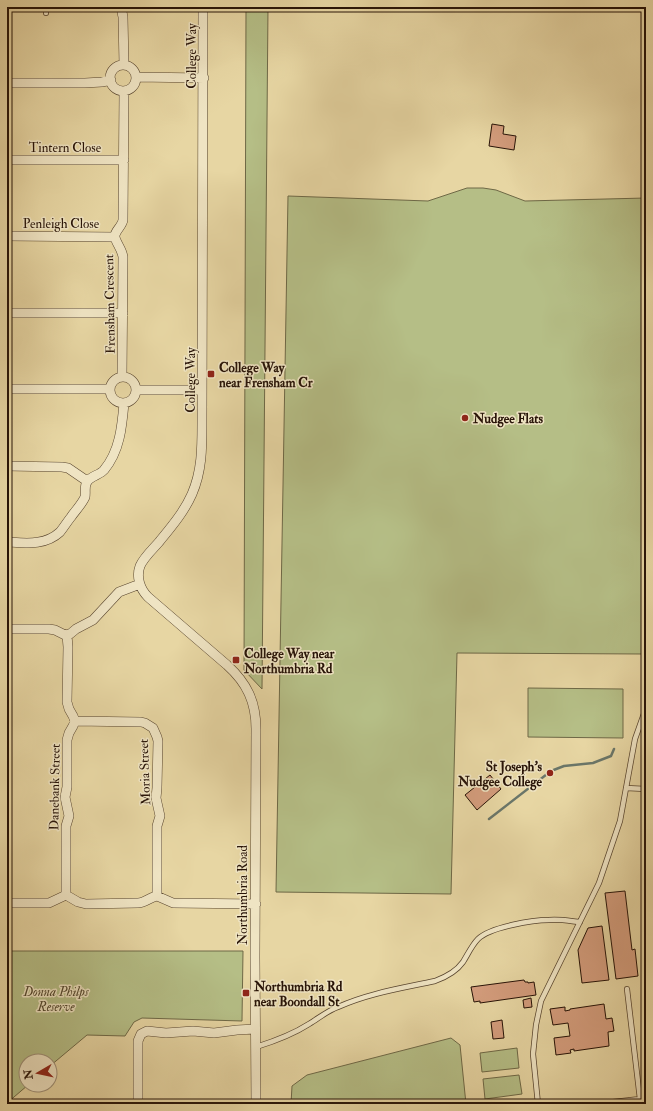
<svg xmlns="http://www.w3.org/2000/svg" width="653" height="1111" viewBox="0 0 653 1111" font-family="'IM FELL Double Pica',serif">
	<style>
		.green { fill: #b5be86; stroke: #6e6846 }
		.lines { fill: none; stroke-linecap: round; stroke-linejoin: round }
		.stream { stroke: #6a7669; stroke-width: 2.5 }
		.building { fill: #d49d7d; stroke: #271307 }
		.service-casing { stroke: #57442e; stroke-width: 6 }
		.minor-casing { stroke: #57442e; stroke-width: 10 }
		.service { stroke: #efe4c3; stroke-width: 4.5 }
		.minor { stroke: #efe4c3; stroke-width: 9 }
		.poi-dot { fill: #8f2418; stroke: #efe4c3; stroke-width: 1.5 }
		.labels { text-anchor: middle; stroke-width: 3; stroke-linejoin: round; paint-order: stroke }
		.street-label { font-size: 13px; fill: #271307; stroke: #efe4c3 }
		.poi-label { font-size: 13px; font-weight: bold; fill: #271307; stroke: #efe4c3; text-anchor: start }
		.park-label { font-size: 13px; font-style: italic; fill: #52462d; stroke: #efe4c3 }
	</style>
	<rect width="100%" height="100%" fill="#e7d6a3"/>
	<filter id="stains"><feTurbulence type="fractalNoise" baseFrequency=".005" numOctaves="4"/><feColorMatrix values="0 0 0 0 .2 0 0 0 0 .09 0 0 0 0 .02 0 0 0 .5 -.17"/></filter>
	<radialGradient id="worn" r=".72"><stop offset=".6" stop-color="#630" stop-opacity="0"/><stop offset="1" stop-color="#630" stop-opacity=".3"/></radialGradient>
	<path class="green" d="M 246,7 L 268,7 L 262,689 L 244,670 Z
		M 467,188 L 483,188 L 496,190 L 525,201 L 646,198 L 646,635 L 642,654 L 457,653 L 451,894 L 276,892 L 288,196 L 428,201 Z
		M 528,688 L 623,689 L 623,738 L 528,737 Z
		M 7,951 L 243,951 L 242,1021 L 142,1018 L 134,1022 L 125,1036 L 87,1035 L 50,1066 L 50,1061 L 26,1061 L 26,1085 L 28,1085 L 7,1103 Z
		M 451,1038 L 460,1045 L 466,1104 L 291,1104 L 292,1086 L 307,1075 Z
		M 517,1048 L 519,1068 L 482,1072 L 480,1053 Z
		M 519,1075 L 522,1094 L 485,1099 L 483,1079 Z"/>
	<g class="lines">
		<path class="stream" d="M 489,819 L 551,771 L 564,766 L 593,763 L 611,756 L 614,749"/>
	</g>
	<path class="building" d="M 492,124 L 504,126 L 503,134 L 516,136 L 514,150 L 489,146 Z
		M 490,775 L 501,789 L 477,810 L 465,795 Z
		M 625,891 L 632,950 L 635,949 L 638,976 L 616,979 L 605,893 Z
		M 602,926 L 609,980 L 582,983 L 578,950 L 588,928 Z
		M 524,980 L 525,982 L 528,982 L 528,983 L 534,982 L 536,995 L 480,1003 L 480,1001 L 474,1002 L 471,987 Z
		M 531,998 L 532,1007 L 524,1008 L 523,1000 Z
		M 604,1004 L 606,1019 L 612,1018 L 614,1031 L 608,1032 L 609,1046 L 574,1051 L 574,1049 L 570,1050 L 571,1053 L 556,1055 L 554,1038 L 570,1036 L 568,1023 L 553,1025 L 550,1009 L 565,1007 L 565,1011 L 570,1010 L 570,1009 Z
		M 502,1020 L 504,1038 L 493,1039 L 491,1022 Z"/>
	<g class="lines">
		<defs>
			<path id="service" d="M 46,7 L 46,13
				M 626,788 L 646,789
				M 627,989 L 640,1099
				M 256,1047 C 272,1042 295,1033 309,1024 C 319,1018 327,1011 338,1007 C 369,993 403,988 435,981 C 446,977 456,972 463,962 C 468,954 472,945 478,939 C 490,927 533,920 549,920 C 560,919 570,921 580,922
				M 538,1104 L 533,1054 L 536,1025 L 541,1001 L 599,883 L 620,821 L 635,739 L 646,708
				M 595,1104 L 640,1099 L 646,1100"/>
			<path id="minor" d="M 121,7 L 123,17 L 124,65
				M 203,7 L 202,424 C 202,448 202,471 192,494 C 184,512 172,526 159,542 C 153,549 144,557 140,566 C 136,577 140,589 148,597 L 227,665 C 247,683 256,702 256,729 L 255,957 L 256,1104
				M110 78a13 13 0 1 1 26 0a13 13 0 1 1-26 0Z
				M 136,77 L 204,78
				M 9,83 L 85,83 L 102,82 L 111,80
				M 7,160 L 124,160
				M 7,236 L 115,237
				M 7,313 L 123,313
				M 122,377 L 123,257 C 122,248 114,241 115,235 C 116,230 122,226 123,220 L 124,91
				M110 390a13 13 0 1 1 26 0a13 13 0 1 1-26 0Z
				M 7,389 L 110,389
				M 136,390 L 202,390
				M 7,466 L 62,467 L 68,468 L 87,481
				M 7,542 C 25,543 45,546 60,532 C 64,527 67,522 71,517 C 75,511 82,504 85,497 C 86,492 84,486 87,482 C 90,476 100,475 104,470 C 120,451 122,426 124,403
				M 7,629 L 49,629 L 55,630 L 65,635 L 70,634 L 76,629 L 93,620 L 119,592 L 140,584
				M 75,721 L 141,722 L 145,723 L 153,728 L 157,737 L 158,741 L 157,788 L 156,798 L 160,816 L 157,826 L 157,896
				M 66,895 L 66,826 L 69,816 L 65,797 L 67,787 L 67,740 L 69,733 L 73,726 L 75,721 L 73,716 L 69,709 L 67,702 L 68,647 L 67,635
				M 7,903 L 49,903 L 66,895 L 78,902 L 86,904 L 138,903 C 145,903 150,897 157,896 L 173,903 L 256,904
				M 138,1104 L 138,1041 L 141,1034 L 147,1031 L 166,1033 L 193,1031 L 214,1033 L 237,1030 L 255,1029"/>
		</defs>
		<use href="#service" class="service-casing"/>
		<use href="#minor" class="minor-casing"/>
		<use href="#service" class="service"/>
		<use href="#minor" class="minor"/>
	</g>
	<g class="poi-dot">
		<rect x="207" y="370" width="8" height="8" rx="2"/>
		<circle cx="465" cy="418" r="4"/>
		<rect x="232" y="656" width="8" height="8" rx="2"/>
		<circle cx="550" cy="773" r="4"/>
		<rect x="242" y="989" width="8" height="8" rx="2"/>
	</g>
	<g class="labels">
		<g class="street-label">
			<text transform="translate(191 56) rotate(-90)" y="5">College Way</text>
			<text x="65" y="152">Tintern Close</text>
			<text x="61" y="228">Penleigh Close</text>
			<text transform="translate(109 304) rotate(-91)" y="5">Frensham Crescent</text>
			<text transform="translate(190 380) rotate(-90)" y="5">College Way</text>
			<text transform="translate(144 772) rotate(-92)" y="5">Moria Street</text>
			<text transform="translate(54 787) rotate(-89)" y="5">Danebank Street</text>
			<text transform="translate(242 895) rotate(-90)" y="5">Northumbria Road</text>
		</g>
		<g class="poi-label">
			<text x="219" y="372">College Way<tspan x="219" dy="15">near Frensham Cr</tspan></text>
			<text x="473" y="423">Nudgee Flats</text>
			<text x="244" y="658">College Way near<tspan x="244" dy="15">Northumbria Rd</tspan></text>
			<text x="542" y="771" text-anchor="end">St Joseph's<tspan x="542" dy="15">Nudgee College</tspan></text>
			<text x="254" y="991">Northumbria Rd<tspan x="254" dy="15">near Boondall St</tspan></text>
		</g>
		<g class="park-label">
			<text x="56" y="996">Donna Philps<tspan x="56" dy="15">Reserve</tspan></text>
		</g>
	</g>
	<rect width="653" height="1111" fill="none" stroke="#e7d6a3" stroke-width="24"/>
	<rect x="8" y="8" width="637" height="1095" fill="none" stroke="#271307" stroke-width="2"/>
	<rect x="12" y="12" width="629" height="1087" fill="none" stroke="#271307"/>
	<g transform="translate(38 1073) rotate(261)"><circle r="19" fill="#efe4c3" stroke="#9f9078"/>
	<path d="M0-3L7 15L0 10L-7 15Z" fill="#8f2418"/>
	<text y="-6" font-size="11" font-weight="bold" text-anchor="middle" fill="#271307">N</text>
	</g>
	<rect width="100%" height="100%" filter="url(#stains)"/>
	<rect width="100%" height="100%" fill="url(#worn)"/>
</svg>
